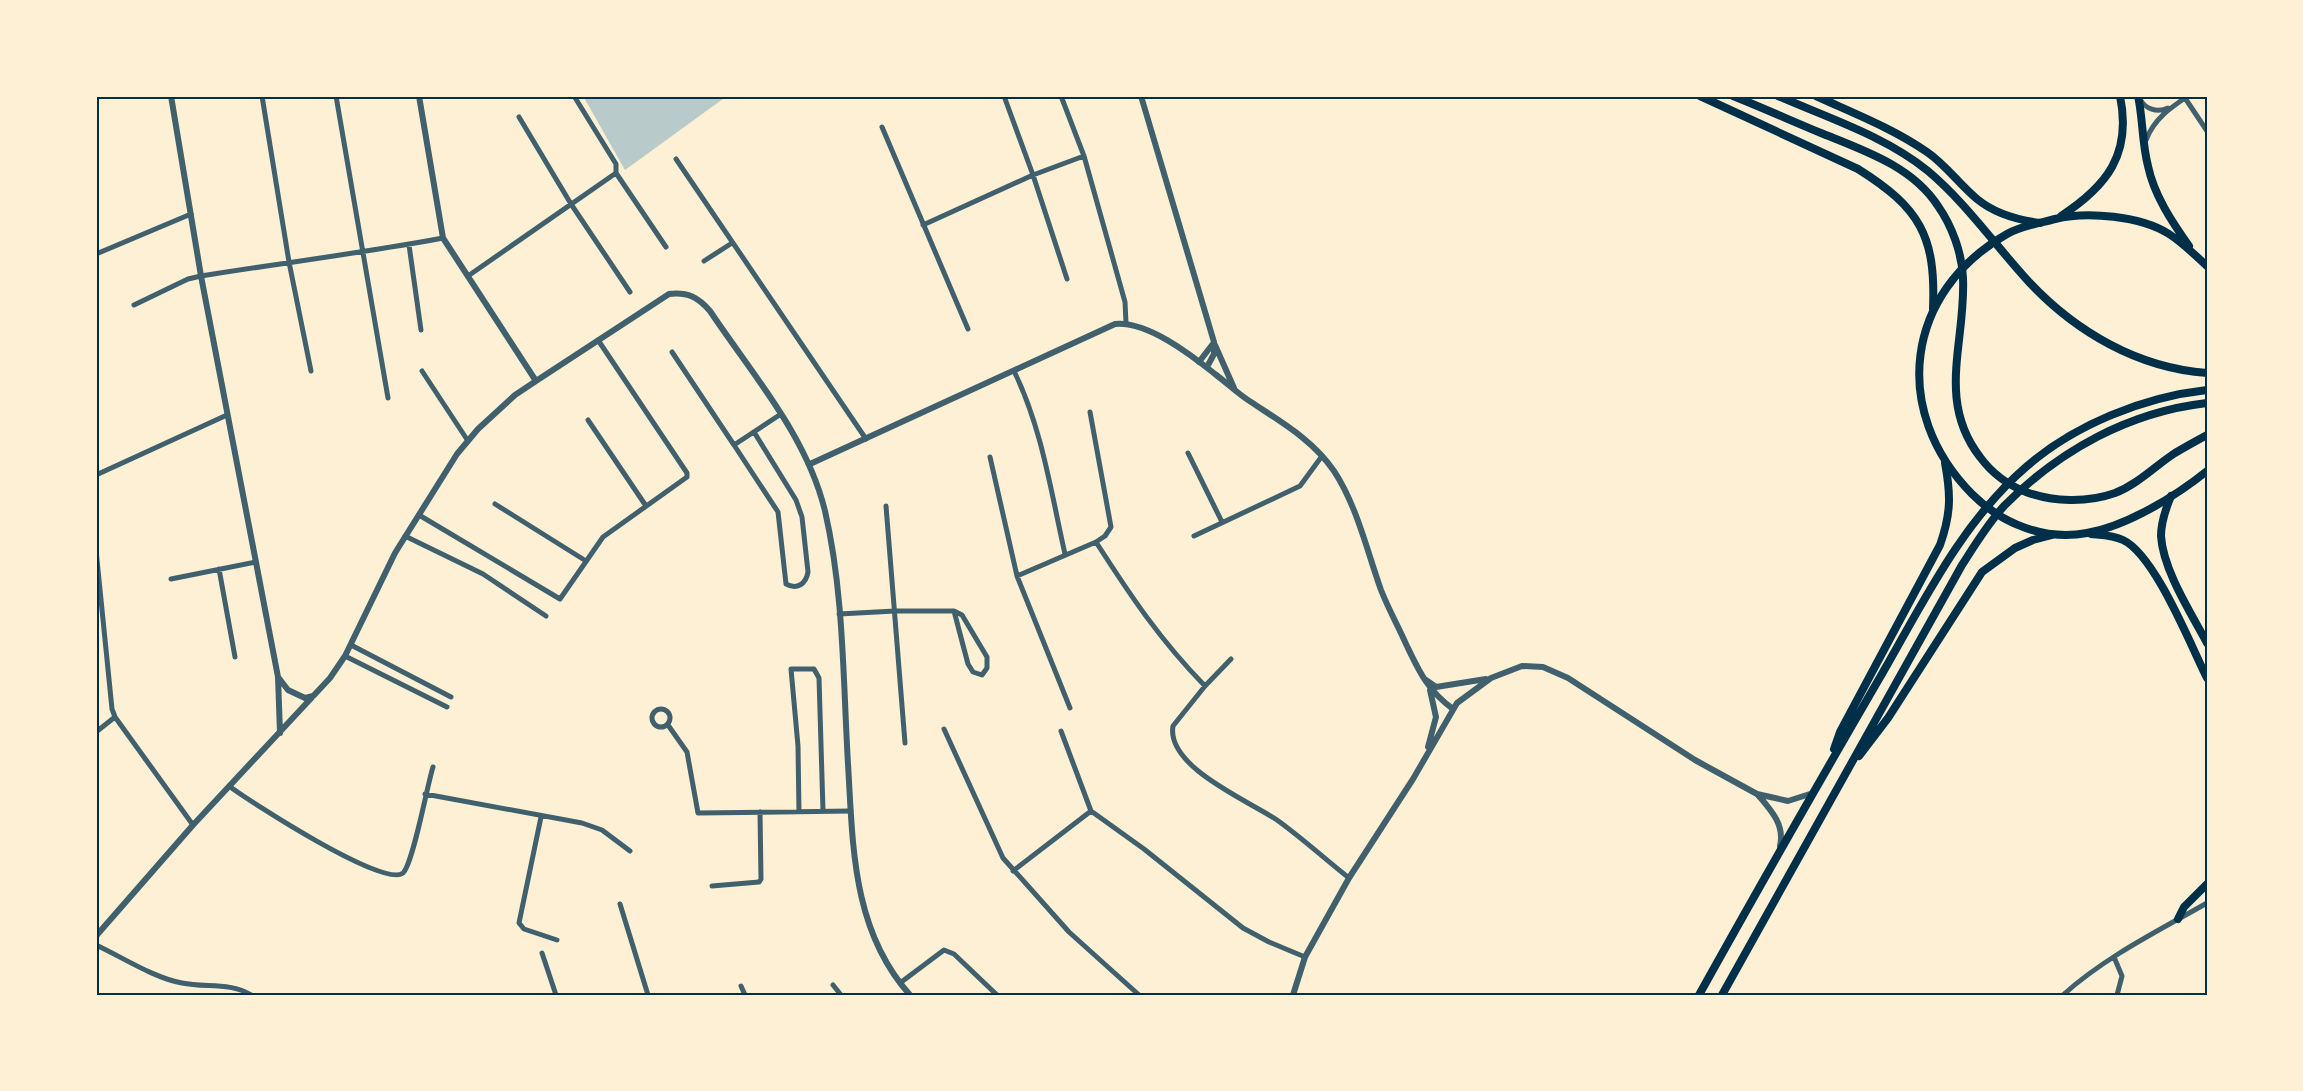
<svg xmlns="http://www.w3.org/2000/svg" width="2303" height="1091" viewBox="0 0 2303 1091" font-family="'IBM Plex Serif',serif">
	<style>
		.green { fill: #b9caca }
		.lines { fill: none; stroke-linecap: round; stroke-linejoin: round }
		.minor { stroke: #3f606c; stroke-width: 5 }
		.tertiary { stroke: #3f606c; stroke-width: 6 }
		.secondary { stroke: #003049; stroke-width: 8 }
		.primary { stroke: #003049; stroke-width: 8 }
		.trunk { stroke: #003049; stroke-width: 8 }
		.neatline { fill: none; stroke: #003049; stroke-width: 2 }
	</style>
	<rect width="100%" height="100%" fill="#fdf0d5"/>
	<path class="green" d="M 583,96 L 727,96 L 625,170 Z"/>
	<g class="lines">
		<path class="minor" d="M 262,96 L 289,262 L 311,371
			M 336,96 L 388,398
			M 1004,96 L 1033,175 L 1067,279
			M 1061,96 L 1084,156 L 1125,302 L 1126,323
			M 2185,98 L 2207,131
			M 2140,99 C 2145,109 2157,113 2168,108
			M 519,117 L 571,204 L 630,292
			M 882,127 L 968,329
			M 2146,140 C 2154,119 2170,108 2188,96
			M 676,159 L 866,439
			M 616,173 L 666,247
			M 923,225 L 1033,175 L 1084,156
			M 409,245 L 421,330
			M 96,254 L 191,214
			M 704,261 L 732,243
			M 468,276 L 616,173 L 616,164 L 574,96
			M 134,305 L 188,279 L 201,276 C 282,263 363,253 443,238
			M 672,352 L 734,445 L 781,414
			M 422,371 L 468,441
			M 1014,371 C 1042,428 1051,492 1065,554
			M 588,420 L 646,506
			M 734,445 L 778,512 L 786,584 C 797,590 806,584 808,572 L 802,517 L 796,500 L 754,432
			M 1188,453 L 1222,522
			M 990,457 L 1017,576 L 1070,708
			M 96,475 L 227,415
			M 495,504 L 586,561
			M 886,506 L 905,743
			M 419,515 L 560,599 L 603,537 L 687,477 L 687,473 L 598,340
			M 405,536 L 483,574 L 546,616
			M 1194,536 L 1300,486 L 1322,456
			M 1096,542 C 1130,595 1160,640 1205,686
			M 96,550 L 112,709 L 115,717 L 193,825
			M 219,569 L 235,657
			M 1017,576 L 1096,542 L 1105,536 L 1111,527 L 1090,412
			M 171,579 L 256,562
			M 839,614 L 895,611 L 954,611 L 962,615 L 987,657 L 987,668 L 982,675 L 973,672 L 968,664 L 954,611
			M 351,645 L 451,697
			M 345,656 L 447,707
			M 1231,659 L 1205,686 L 1173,726 C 1166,767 1249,801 1277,820 C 1302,838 1325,859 1349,878
			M652 718a9 9 0 1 1 18 0a9 9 0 1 1-18 0Z
			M 668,725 L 687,752 L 698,813 L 851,811
			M 944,729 L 1003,858 L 1069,932 L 1139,995
			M 1061,731 L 1091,811
			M 96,732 L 115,717
			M 229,786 C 249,801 385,889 403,873 C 413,864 427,786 433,767
			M 425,794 L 582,823 L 602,830 L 630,851
			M 799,812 L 798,746 L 791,669 L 814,669 L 819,678 L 823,811
			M 541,817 L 519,923 L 524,929 L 557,940
			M 1013,871 L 1091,811 L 1144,849 L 1243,928 L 1269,942 L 1305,957
			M 712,886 L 759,882 L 761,879 L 760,812
			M 620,904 L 648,995
			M 96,945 C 122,957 154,978 182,983 C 206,988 230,982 251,995
			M 542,953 L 556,995
			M 2114,957 L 2122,976 L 2117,995
			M 900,983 L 944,950 L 954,954 L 997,995
			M 833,985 L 841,995
			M 741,986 L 745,995
			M 2063,995 C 2105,957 2158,931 2207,903"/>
		<path class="tertiary" d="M 171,96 L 201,276 L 278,677 L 280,733
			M 419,96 L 443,238 L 536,381
			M 1141,96 L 1214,342 L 1214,354 L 1207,367
			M 1215,345 L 1234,388
			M 1199,362 L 1212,345
			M 810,464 L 1115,324 C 1147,321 1190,354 1215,374 C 1227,383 1238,394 1251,402 C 1281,422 1313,440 1334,471 C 1357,506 1367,551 1381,590 C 1388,608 1398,626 1406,644 C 1419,671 1427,690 1453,709
			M 278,677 L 288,690 L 305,698 L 313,696
			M 1426,680 L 1436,687 L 1486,679
			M 1428,747 L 1436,717 L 1430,690
			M 1758,795 C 1771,810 1785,825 1780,846
			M 96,936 L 193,825 L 330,678 L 345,656 L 395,553 L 457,454 L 478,429 L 515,395 L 536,381 L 669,294 C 688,292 698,297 710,311 C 752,374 807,436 825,511 C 844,593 843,680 848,764 C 853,846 852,930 910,995
			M 1293,995 L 1305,957 L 1349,878 L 1413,779 L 1457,703 L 1491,678 L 1522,666 L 1543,667 L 1568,678 L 1695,760 L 1757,794 L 1788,801 L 1813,793"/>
		<path class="secondary" d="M 2171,496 C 2166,508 2161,522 2161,536 C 2163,570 2191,613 2207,643
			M 2091,534 C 2101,535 2113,535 2123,540 C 2155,555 2190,644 2207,678
			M 2178,919 L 2184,907 L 2207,884"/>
		<path class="primary" d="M 2138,96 C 2143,119 2142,143 2148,166 C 2154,195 2172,222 2189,246
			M 2061,216 C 2107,186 2132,154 2120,96
			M 2207,266 C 2195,255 2183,243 2169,234 C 2141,216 2087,211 2055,219 C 2040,223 2021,226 2007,234 C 1905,292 1890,411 1972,494 C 2002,524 2045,541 2087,533 C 2127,526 2176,496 2207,471
			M 1834,749 L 1840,732 L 1940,545 C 1951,514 1951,495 1945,463
			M 1859,756 L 1888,718 L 1982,572 L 2015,548 L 2033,540 L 2052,535
			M 1699,995 C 1758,889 1818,784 1879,679 C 1922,605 1960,524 2026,467 C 2074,425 2143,397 2207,390
			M 1722,995 L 1962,565 C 1975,545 1988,523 2005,505 C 2060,450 2129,412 2207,403"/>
		<path class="trunk" d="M 1700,96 L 1858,169 C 1920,208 1936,236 1933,309
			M 1733,96 C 1763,108 1792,121 1821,133 C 1863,150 1912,166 1938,206 C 1952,226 1962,253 1963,278 C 1966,342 1936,400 1980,457 C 1991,472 2008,485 2026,492 C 2053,502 2087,503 2115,493 C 2138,484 2155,466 2175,453 C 2185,447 2196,441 2207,435
			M 1778,96 C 1828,118 1885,136 1928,171 C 1966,203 1995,245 2029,282 C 2076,332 2138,368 2207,373
			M 1816,96 C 1853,113 1892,128 1927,152 C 1946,165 1959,184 1977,199 C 1995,214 2018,220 2040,223"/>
	</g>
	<rect width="2303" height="1091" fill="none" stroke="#fdf0d5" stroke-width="195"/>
	<rect x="98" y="98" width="2108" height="896" class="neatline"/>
</svg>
